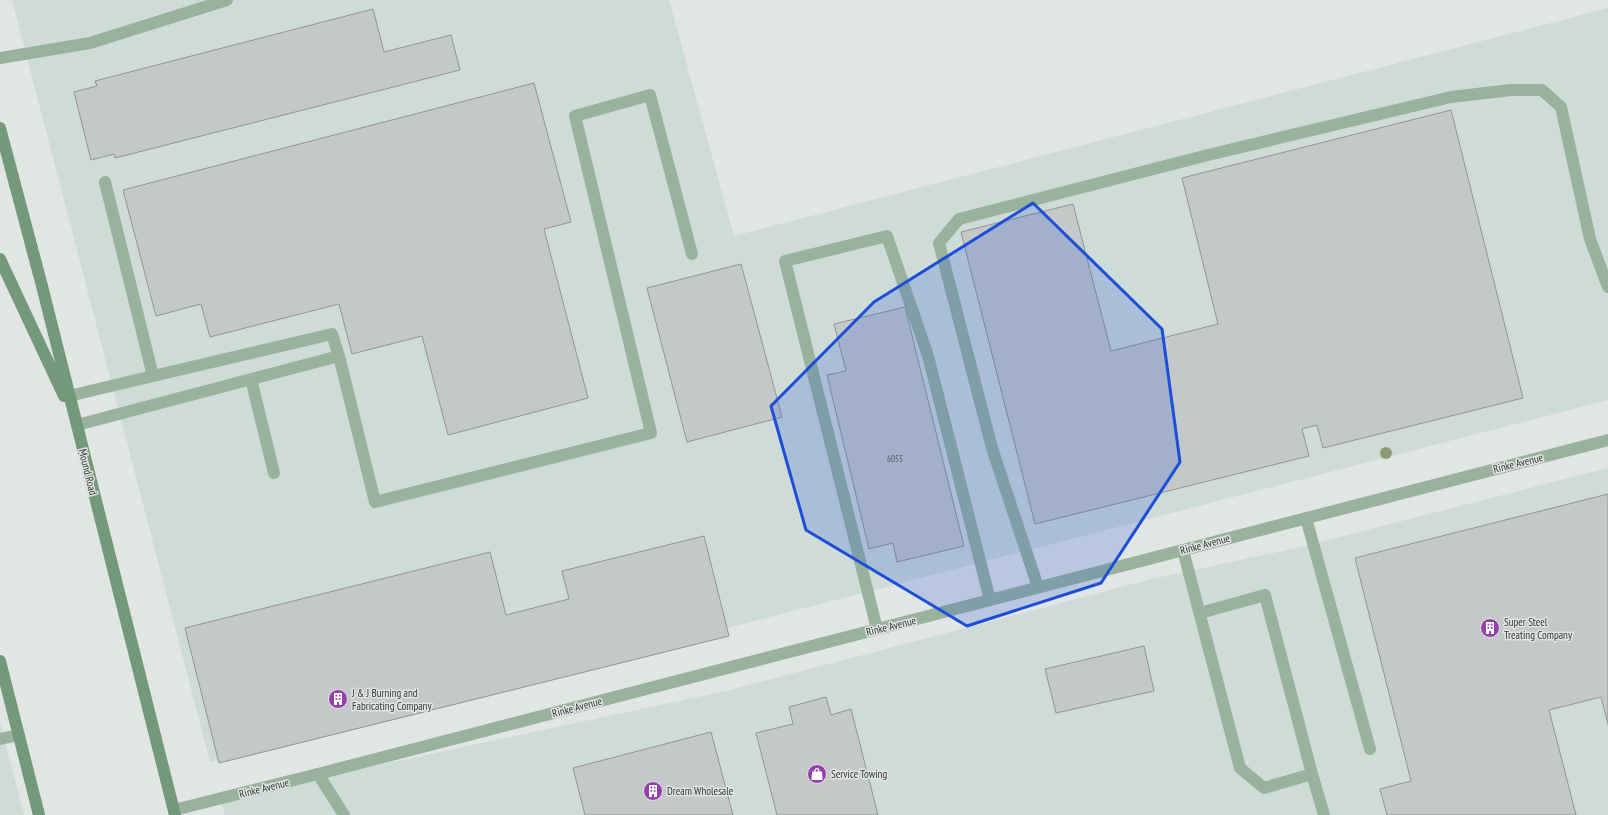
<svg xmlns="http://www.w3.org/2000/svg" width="1608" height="815" viewBox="0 0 1608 815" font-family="'PT Sans Narrow',sans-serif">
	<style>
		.built { fill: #cedbd7 }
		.building { fill: #c4c8c9; stroke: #919495 }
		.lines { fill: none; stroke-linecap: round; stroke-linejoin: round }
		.lane { stroke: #99b29d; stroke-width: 12 }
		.street { stroke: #99b29d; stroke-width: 12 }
		.secondary { stroke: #74997a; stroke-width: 12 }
		.tree { fill: #8f9971 }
		.marked { fill: #1d4ed8; fill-opacity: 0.2; stroke: #1d4ed8; stroke-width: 3; stroke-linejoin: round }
		.labels { text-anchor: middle; stroke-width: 3; stroke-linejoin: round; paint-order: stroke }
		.number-label { font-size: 9px; fill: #585a5a }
		.street-label { font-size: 11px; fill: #343535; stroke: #e1e5e4 }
		.poi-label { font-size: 11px; fill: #343535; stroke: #e1e5e4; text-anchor: start }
	</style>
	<rect width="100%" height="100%" fill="#e1e5e4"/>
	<path class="built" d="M 12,0 L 669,0 L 734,236 L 1608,8 L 1608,400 L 210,762 Z
		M 1608,468 L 1608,815 L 225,815 L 220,799 L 726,691 L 1152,579 L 1297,548 Z
		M 0,722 L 24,815 L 0,815 Z"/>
	<path class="building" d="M 373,9 L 384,52 L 451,35 L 460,70 L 115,158 L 114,154 L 91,160 L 74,92 L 97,86 L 95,81 Z
		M 534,83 L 571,222 L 544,229 L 588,398 L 448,435 L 422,336 L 352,354 L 339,304 L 210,337 L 201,304 L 156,316 L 123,190 Z
		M 1451,110 L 1523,398 L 1323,448 L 1317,425 L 1302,429 L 1309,456 L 1035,524 L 961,232 L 1073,204 L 1111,351 L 1218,324 L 1182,178 Z
		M 741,264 L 782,417 L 687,442 L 647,288 Z
		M 905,307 L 964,546 L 897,562 L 893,543 L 869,549 L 827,375 L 846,371 L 834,324 Z
		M 1608,494 L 1608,724 L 1601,697 L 1549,710 L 1576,815 L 1387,815 L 1380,789 L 1411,781 L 1355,558 Z
		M 704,536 L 729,636 L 219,763 L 185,628 L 490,552 L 506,615 L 569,599 L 562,571 Z
		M 1144,646 L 1154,691 L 1056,713 L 1045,669 Z
		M 826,697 L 831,715 L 851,709 L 878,815 L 777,815 L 756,733 L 793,724 L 789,707 Z
		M 711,732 L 733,815 L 585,815 L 573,768 Z"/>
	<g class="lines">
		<path class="lane" d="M 0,58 L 90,43 L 227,0
			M 153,376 L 332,334 L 339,356
			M 251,379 L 274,473
			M 69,396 L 153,376 L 105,182
			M 77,425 L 339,356 L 375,502 L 651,433 L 575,116 L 650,95 L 692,254
			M 1306,518 L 1370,749
			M 1183,550 L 1240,768 L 1264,788 L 1312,774 L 1265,595 L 1200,613
			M 1038,587 L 992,448 L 939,243 L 959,219 L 1208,155 L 1451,97 L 1511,90 L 1542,90 L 1561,107 L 1590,239 L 1608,287
			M 877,629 L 785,261 L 887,236 L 928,356 L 990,600
			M 0,739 L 19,735
			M 318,774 L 344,815
			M 1312,774 L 1324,815"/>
		<path class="street" d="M 174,810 L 318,774 L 1608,440"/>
		<path class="secondary" d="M 0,128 L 42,286 L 175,815
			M 0,259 L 64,396
			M 0,661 L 39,815"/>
	</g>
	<circle class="tree" cx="1386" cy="453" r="6"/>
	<path class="marked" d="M 1033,203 L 1162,329 L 1180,462 L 1101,583 L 967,626 L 806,530 L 771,406 L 874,302 Z"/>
	<defs>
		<symbol id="building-disc" viewBox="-11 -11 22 22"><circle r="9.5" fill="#943fad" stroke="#e1e5e4"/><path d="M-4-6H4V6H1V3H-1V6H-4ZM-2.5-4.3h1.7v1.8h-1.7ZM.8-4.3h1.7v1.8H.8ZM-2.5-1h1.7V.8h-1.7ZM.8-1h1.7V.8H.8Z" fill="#fff"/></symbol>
		<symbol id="shop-disc" viewBox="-11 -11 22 22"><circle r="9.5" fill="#943fad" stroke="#e1e5e4"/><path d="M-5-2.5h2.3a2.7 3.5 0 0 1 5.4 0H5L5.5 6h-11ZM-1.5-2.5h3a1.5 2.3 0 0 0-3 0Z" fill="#fff"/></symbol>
	</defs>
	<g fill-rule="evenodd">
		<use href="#building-disc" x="1479" y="617" width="22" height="22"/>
		<use href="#building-disc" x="327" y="688" width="22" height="22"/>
		<use href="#shop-disc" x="806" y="763" width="22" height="22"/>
		<use href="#building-disc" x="642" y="780" width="22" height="22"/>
	</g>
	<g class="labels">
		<g class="number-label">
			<text x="895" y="462">6055</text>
		</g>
		<g class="street-label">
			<text transform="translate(1518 463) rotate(-14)" y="4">Rinke Avenue</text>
			<text transform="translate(88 472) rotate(76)" y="4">Mound Road</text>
			<text transform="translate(1205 544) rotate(-15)" y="4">Rinke Avenue</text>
			<text transform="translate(891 626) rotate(-14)" y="4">Rinke Avenue</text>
			<text transform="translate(577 707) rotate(-15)" y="4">Rinke Avenue</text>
			<text transform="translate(264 788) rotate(-14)" y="4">Rinke Avenue</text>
		</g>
		<g class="poi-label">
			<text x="1504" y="626">Super Steel<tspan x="1504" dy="13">Treating Company</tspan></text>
			<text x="352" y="697">J &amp; J Burning and<tspan x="352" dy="13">Fabricating Company</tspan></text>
			<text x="831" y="778">Service Towing</text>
			<text x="667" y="795">Dream Wholesale</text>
		</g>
	</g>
</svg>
